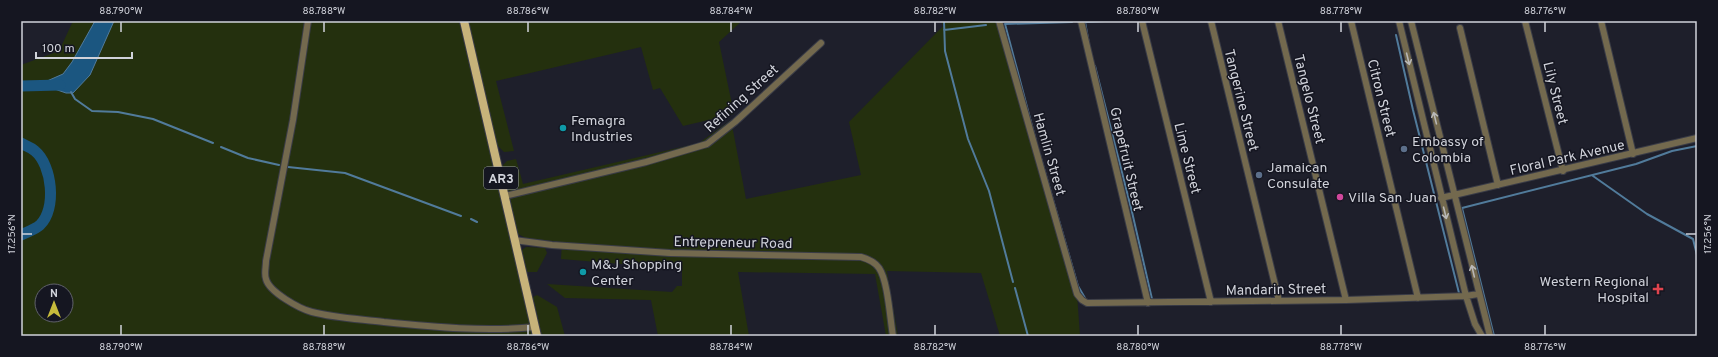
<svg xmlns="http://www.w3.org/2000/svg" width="1718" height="357" viewBox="0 0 1718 357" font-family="Overpass,sans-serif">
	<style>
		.green { fill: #24300e; fill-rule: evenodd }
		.water { fill: #1b5680; stroke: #517b9b }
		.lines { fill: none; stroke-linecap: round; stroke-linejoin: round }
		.stream { stroke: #517b9b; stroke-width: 2 }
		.river { stroke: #1b5680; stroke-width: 11 }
		.minor-casing { stroke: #3a3c47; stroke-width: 8 }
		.major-casing { stroke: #3a3c47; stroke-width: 10 }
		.minor { stroke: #73694e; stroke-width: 6 }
		.major { stroke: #c7b37a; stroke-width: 8 }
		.oneway { stroke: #b9b8b7 }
		.ticks { fill: none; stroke: #d0d2da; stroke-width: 1.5 }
		.culture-dot { fill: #0f9aa8; stroke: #151621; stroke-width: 1.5 }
		.service-dot { fill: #5c6f8a; stroke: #151621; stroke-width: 1.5 }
		.hotel-dot { fill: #d1479c; stroke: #151621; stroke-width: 1.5 }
		.health-dot { fill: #e0444e; stroke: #151621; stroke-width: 1.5 }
		.labels { text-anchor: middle; stroke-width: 3; stroke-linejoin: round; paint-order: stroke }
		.shield { fill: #151621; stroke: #989aa2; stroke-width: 1 }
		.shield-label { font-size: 13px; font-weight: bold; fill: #d0d2da }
		.street-label { font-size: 14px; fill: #d0d2da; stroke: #151621 }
		.poi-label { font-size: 14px; fill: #d0d2da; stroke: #151621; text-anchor: start }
		.neatline { fill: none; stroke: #d0d2da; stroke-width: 1.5 }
		.ticks-label { font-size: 10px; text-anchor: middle; fill: #d0d2da }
	</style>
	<rect width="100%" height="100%" fill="#1e1f2b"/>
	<path class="green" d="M 73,21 L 95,21 L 72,62 L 63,74 L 47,82 L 90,75 L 114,21 L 459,21 L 533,336 L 21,336 L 21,65 L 59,51 ZM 42,291 L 66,291 L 66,315 L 42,315 Z
		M 468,21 L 742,21 L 719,42 L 734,114 L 683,126 L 660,88 L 653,90 L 641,47 L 496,81 L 514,151 L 504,152 L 497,145 Z
		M 941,21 L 999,21 L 1077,294 L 1080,336 L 1000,336 L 981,273 L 887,271 L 898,336 L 886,336 L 875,274 L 738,272 L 749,336 L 658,336 L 651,300 L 565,298 L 547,284 L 672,292 L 677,286 L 682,286 L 682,269 L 561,259 L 562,242 L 526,238 L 518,234 L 502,166 L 507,161 L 516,159 L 523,184 L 699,143 L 731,120 L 746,199 L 861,175 L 849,122 L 943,26 Z
		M 526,247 L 545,248 L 547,253 L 537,272 L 527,272 L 522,250 Z
		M 537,295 L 557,307 L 565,336 L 542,336 L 533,297 Z"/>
	<path class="water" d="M 95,21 L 114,21 L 90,75 L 73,93 L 66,93 L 46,86 L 47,81 L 63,74 L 72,62 Z"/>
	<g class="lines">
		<path class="stream" d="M 944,21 L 945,51 L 968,139 L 989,191 L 1013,282
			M 944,30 L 986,25
			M 1396,35 L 1413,110 L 1459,293
			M 1089,44 L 1085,22 L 1105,21
			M 1095,66 L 1132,212 L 1152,299 L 1155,301
			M 71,92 L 75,99 L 92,111 L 118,112 L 153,119 L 213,143
			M 1036,141 L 1005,24 L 1072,22
			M 221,147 L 248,158 L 279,165
			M 1040,155 L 1078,286 L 1085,298
			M 288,167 L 345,173 L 461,216
			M 1593,176 L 1647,214 L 1693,239 L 1697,255
			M 471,219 L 477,222
			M 1015,288 L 1028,336
			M 1494,336 L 1462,208 L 1636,164 L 1672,151 L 1697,146"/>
		<path class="river" d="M 21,86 L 60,85
			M 21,143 C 25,146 31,147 35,151 C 52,165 57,209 40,225 C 36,229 27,232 21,235"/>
		<defs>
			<path id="minor" d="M 308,21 L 293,120 L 266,261 C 266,267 264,274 266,279 C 269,292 300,309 312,312 C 335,318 360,319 384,322 C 434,327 485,332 535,327
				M 999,21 L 1077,294 L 1082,300 L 1087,303 L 1346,300 L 1466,296 L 1478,294
				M 1081,21 L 1148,303
				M 1142,21 L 1211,302
				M 1211,21 L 1279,301
				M 1278,21 L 1346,300
				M 1351,21 L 1418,298
				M 1399,21 L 1466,296 L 1475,324 L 1482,336
				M 1411,21 L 1490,336
				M 1525,21 L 1563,171
				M 1601,21 L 1633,154
				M 1460,28 L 1498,185
				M 505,196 L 646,162 L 707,144 L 735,122 L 821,43
				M 1441,198 L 1697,138
				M 514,240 L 552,245 L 670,253 L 861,257 C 868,259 875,262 879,268 C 888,281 890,319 893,336"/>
			<path id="major" d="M 464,21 L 537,336"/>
		</defs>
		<use href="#minor" class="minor-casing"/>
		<use href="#major" class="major-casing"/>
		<use href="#minor" class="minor"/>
		<use href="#major" class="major"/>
	</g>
	<defs><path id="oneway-shaft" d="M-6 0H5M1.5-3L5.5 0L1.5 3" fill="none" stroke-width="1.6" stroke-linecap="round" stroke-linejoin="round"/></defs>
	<g class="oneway">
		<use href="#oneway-shaft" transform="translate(1408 59) rotate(76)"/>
		<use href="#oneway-shaft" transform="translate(1435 118) rotate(-104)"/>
		<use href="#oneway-shaft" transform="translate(1445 213) rotate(76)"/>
		<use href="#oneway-shaft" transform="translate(1473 271) rotate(-103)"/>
	</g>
	<path class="ticks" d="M 121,22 L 121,32M 324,22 L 324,32M 528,22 L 528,32M 731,22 L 731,32M 935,22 L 935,32M 1138,22 L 1138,32M 1341,22 L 1341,32M 1545,22 L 1545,32M 22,234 L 32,234M 1686,234 L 1696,234M 121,325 L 121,335M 324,325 L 324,335M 528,325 L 528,335M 731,325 L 731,335M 935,325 L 935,335M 1138,325 L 1138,335M 1341,325 L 1341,335M 1545,325 L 1545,335"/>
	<g class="culture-dot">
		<circle cx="563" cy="128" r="4"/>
		<circle cx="583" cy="272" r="4"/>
	</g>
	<g class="service-dot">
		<circle cx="1404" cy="149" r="4"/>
		<circle cx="1259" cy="175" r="4"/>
	</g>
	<circle class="hotel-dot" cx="1340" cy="197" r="4"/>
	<path class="health-dot" d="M1656 283h4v4h4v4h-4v4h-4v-4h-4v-4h4z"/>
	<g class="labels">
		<rect class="shield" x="484" y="167" width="34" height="22" rx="3"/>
		<g class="shield-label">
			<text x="501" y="183">AR3</text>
		</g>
		<g class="street-label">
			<text transform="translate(1556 93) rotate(76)" y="5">Lily Street</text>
			<text transform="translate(741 98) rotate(-42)" y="5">Refining Street</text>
			<text transform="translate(1382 98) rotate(76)" y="5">Citron Street</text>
			<text transform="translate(1310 99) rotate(76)" y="5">Tangelo Street</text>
			<text transform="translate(1242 100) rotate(76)" y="5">Tangerine Street</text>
			<text transform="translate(1050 154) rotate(74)" y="5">Hamlin Street</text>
			<text transform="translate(1567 157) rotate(-13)" y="5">Floral Park Avenue</text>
			<text transform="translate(1188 158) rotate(76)" y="5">Lime Street</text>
			<text transform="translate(1127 159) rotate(77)" y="5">Grapefruit Street</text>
			<text transform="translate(733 242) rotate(1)" y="5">Entrepreneur Road</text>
			<text transform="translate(1276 289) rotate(-1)" y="5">Mandarin Street</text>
		</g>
		<g class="poi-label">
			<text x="571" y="125">Femagra<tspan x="571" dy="16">Industries</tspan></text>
			<text x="1412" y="146">Embassy of<tspan x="1412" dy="16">Colombia</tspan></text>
			<text x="1267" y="172">Jamaican<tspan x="1267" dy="16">Consulate</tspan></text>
			<text x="1348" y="202">Villa San Juan</text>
			<text x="591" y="269">M&amp;J Shopping<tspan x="591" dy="16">Center</tspan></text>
			<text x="1649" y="286" text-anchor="end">Western Regional<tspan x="1649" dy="16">Hospital</tspan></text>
		</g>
	</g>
	<rect width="1718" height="357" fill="none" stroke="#151621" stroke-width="44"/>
	<g transform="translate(54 303)"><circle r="19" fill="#151621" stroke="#60616b"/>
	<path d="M0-3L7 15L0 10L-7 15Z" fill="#c7bb3c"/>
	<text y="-6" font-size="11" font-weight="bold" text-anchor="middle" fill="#d0d2da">N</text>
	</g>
	<path d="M36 52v6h96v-6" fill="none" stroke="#d0d2da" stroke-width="2"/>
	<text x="42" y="52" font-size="12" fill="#d0d2da" stroke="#151621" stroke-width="3" paint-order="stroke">100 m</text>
	<rect x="22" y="22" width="1674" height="313" class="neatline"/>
	<g class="ticks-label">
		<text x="121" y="14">88.790°W</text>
		<text x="324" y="14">88.788°W</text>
		<text x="528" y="14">88.786°W</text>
		<text x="731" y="14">88.784°W</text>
		<text x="935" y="14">88.782°W</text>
		<text x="1138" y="14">88.780°W</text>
		<text x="1341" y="14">88.778°W</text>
		<text x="1545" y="14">88.776°W</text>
		<text transform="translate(11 234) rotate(-90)" y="4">17.256°N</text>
		<text transform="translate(1707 234) rotate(-90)" y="4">17.256°N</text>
		<text x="121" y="350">88.790°W</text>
		<text x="324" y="350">88.788°W</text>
		<text x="528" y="350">88.786°W</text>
		<text x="731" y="350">88.784°W</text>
		<text x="935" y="350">88.782°W</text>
		<text x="1138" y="350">88.780°W</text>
		<text x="1341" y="350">88.778°W</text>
		<text x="1545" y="350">88.776°W</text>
	</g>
</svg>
